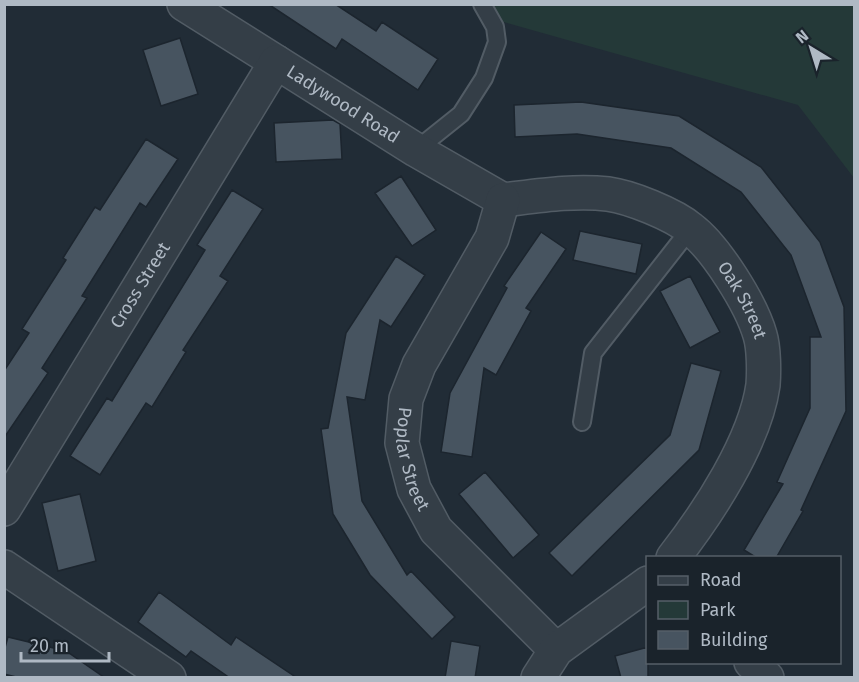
<svg xmlns="http://www.w3.org/2000/svg" width="859" height="682" viewBox="0 0 859 682" font-family="'Fira Sans',sans-serif">
	<style>
		.green { fill: #243938 }
		.building { fill: #475460; stroke: #1c252e; stroke-width: 1.5 }
		.lines { fill: none; stroke-linecap: round; stroke-linejoin: round }
		.lane-casing { stroke: #525c65; stroke-width: 20 }
		.street-casing { stroke: #525c65; stroke-width: 36 }
		.lane { stroke: #343e47; stroke-width: 16 }
		.street { stroke: #343e47; stroke-width: 33 }
		.labels { text-anchor: middle; stroke-width: 6; stroke-linejoin: round; paint-order: stroke }
		.street-label { font-size: 18px; fill: #afb9c4; stroke: #1a232b }
	</style>
	<rect width="100%" height="100%" fill="#212c36"/>
	<path class="green" d="M 476,5 L 854,5 L 854,178 L 798,105 L 500,21 Z"/>
	<path class="building" d="M 268,4 L 335,4 L 376,31 L 382,22 L 438,59 L 418,90 L 342,39 L 336,49 Z
		M 180,38 L 198,94 L 161,106 L 143,50 Z
		M 581,102 L 679,116 L 761,167 L 820,242 L 844,307 L 846,411 L 801,510 L 803,511 L 776,558 L 757,558 L 744,550 L 783,484 L 777,482 L 810,408 L 810,337 L 821,337 L 791,255 L 741,192 L 671,148 L 577,134 L 515,137 L 514,105 Z
		M 333,120 L 340,124 L 342,159 L 276,162 L 274,123 Z
		M 146,139 L 178,159 L 146,207 L 140,203 L 82,296 L 87,298 L 42,368 L 48,373 L 4,438 L 4,371 L 29,333 L 22,329 L 66,260 L 63,258 L 95,207 L 100,210 Z
		M 401,176 L 436,230 L 412,246 L 375,193 Z
		M 232,190 L 263,209 L 220,276 L 228,281 L 183,350 L 186,352 L 152,407 L 146,403 L 100,475 L 70,456 L 107,398 L 112,401 L 205,250 L 197,245 Z
		M 580,231 L 642,244 L 636,274 L 573,260 Z
		M 541,232 L 566,249 L 526,308 L 531,311 L 496,375 L 484,368 L 472,457 L 441,452 L 450,393 L 507,288 L 504,286 Z
		M 396,256 L 425,275 L 391,327 L 380,320 L 365,400 L 347,397 L 362,501 L 407,575 L 411,571 L 455,617 L 432,639 L 370,575 L 333,514 L 321,429 L 328,428 L 346,333 Z
		M 690,276 L 720,332 L 690,348 L 660,291 Z
		M 691,363 L 721,371 L 699,450 L 572,576 L 549,553 L 670,435 Z
		M 485,472 L 539,535 L 513,558 L 459,494 Z
		M 80,494 L 96,561 L 58,571 L 42,503 Z
		M 159,592 L 231,645 L 236,637 L 297,678 L 230,678 L 191,651 L 186,657 L 138,622 Z
		M 8,637 L 66,651 L 105,678 L 20,678 L 4,674 L 4,651 Z
		M 451,641 L 480,646 L 475,678 L 445,678 Z
		M 648,647 L 648,678 L 621,678 L 615,656 Z"/>
	<g class="lines">
		<defs>
			<path id="lane" d="M 416,150 L 461,114 L 484,78 L 497,42 L 495,27 L 482,4
				M 582,422 L 593,353 L 691,228"/>
			<g id="street">
				<path id="s1" d="M 184,4 L 416,150 L 503,200"/>
				<path id="s2" d="M 503,200 C 537,196 573,190 608,194 C 630,197 673,214 691,229 C 716,248 751,304 760,335 C 764,348 764,372 763,385 C 755,442 708,513 673,558"/>
				<path id="s3" d="M 503,200 L 492,238 L 419,365 L 406,399 L 402,443 L 414,489 L 436,530 L 556,650"/>
				<path id="s4" d="M 4,509 L 276,62"/>
				<path d="M 4,567 L 169,678"/>
				<path d="M 751,662 L 767,678"/>
				<path d="M 538,678 L 556,650 L 648,583"/>
			</g>
		</defs>
		<use href="#lane" class="lane-casing"/>
		<use href="#street" class="street-casing"/>
		<use href="#lane" class="lane"/>
		<use href="#street" class="street"/>
	</g>
	<g class="labels">
		<g class="street-label">
			<text dy="6" stroke="none"><textPath href="#s1" startOffset="188">Ladywood Road</textPath></text>
			<text dy="6" stroke="none"><textPath href="#s4" startOffset="262">Cross Street</textPath></text>
			<text dy="6" stroke="none"><textPath href="#s2" startOffset="285">Oak Street</textPath></text>
			<text dy="6" stroke="none"><textPath href="#s3" startOffset="284">Poplar Street</textPath></text>
		</g>
	</g>
	<rect width="859" height="682" fill="none" stroke="#afb9c4" stroke-width="12"/>
	<rect x="646" y="556" width="195" height="108" fill="#1a232b" stroke="#565f68" stroke-width="1.5"/>
	<rect x="658" y="576" width="30" height="9" fill="#343e47" stroke="#565f68" stroke-width="1.5"/>
	<text x="700" y="586" font-size="18" fill="#afb9c4">Road</text>
	<rect x="658" y="601" width="30" height="18" fill="#243938" stroke="#565f68" stroke-width="1.5"/>
	<text x="700" y="616" font-size="18" fill="#afb9c4">Park</text>
	<rect x="658" y="631" width="30" height="18" fill="#475460" stroke="#565f68" stroke-width="1.5"/>
	<text x="700" y="646" font-size="18" fill="#afb9c4">Building</text>
	<g transform="translate(811 48) rotate(322)" stroke="#1a232b" stroke-width="4.5" paint-order="stroke">
	<path d="M0-4.5L10 22L0 15L-10 22Z" fill="#afb9c4"/>
	<text y="-9" font-size="16" font-weight="bold" text-anchor="middle" fill="#afb9c4">N</text>
	</g>
	<path d="M21 652v9h88v-9" fill="none" stroke="#afb9c4" stroke-width="3"/>
	<text x="30" y="652" font-size="18" fill="#afb9c4" stroke="#1a232b" stroke-width="4.5" paint-order="stroke">20 m</text>
</svg>
